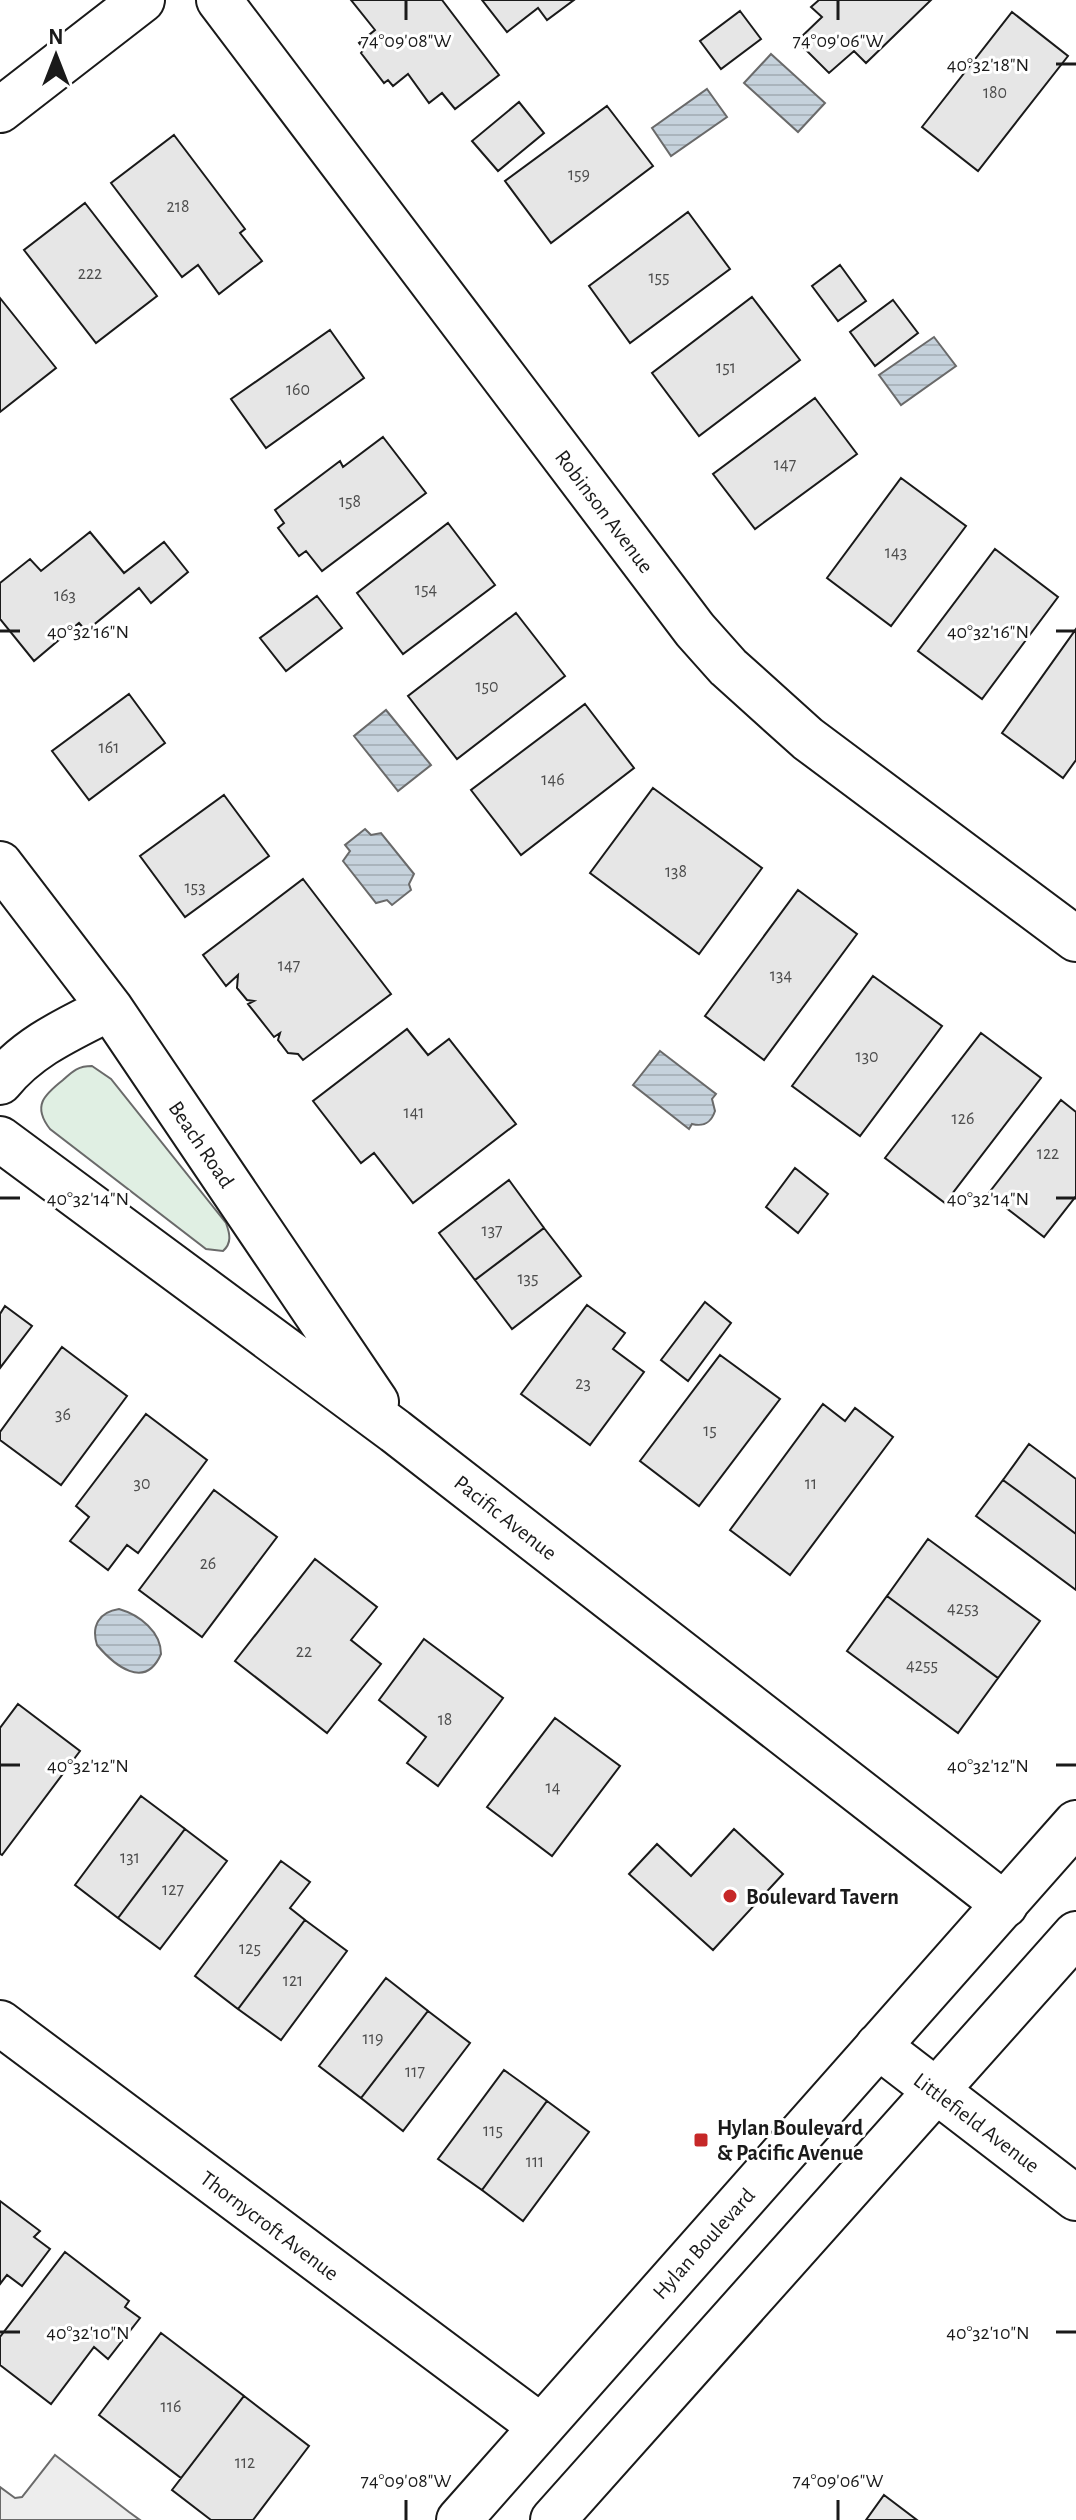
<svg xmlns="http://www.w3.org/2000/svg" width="1076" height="2520" viewBox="0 0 1076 2520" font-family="'Alegreya Sans',sans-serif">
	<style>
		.garden { fill: #e0efe3; stroke: #6a6a6a; stroke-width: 2 }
		.parking { fill: #ededed; stroke: #6a6a6a; stroke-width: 2 }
		.water { fill: url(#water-rules); stroke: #6a6a6a; stroke-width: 2 }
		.building { fill: #e6e6e6; stroke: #1a1a1a; stroke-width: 2 }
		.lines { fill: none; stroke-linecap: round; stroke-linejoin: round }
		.street-casing { stroke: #1a1a1a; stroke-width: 48 }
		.primary-casing { stroke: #1a1a1a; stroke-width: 48 }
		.street { stroke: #fff; stroke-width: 44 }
		.primary { stroke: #fff; stroke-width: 44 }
		.ticks { fill: none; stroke: #1a1a1a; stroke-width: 3 }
		.poi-dot { fill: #c62828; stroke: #fff; stroke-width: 3 }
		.labels { text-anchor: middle; stroke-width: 6; stroke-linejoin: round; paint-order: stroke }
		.number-label { font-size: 18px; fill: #4d4d4d }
		.street-label { font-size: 22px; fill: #1a1a1a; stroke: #fff }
		.poi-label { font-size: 22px; font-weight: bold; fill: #1a1a1a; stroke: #fff; text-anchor: start }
		.ticks-label { font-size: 20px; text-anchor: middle; fill: #1a1a1a; stroke: #fff; stroke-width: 6; stroke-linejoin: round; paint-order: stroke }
	</style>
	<defs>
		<pattern id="water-rules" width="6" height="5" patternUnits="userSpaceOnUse" patternTransform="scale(2)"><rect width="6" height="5" fill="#c6d2dc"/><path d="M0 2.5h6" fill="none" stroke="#aab4bc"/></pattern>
	</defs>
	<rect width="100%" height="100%" fill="#fff"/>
	<path class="garden" d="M 92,1066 L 111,1079 L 226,1223 C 230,1234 232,1243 223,1251 L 206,1249 L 50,1129 C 32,1106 44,1095 63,1080 C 73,1071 78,1066 92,1066 Z"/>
	<path class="parking" d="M 55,2455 L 129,2512 L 140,2520 L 0,2520 L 0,2487 L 15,2498 L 22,2497 Z"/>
	<path class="water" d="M 771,54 L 825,103 L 798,132 L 744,83 Z
		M 707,89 L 727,117 L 671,156 L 652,128 Z
		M 934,337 L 956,366 L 901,405 L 879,375 Z
		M 386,710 L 431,765 L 398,791 L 354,736 Z
		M 365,829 L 371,835 L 381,833 L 414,874 L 409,884 L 411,890 L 392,905 L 387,900 L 376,903 L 343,861 L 350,851 L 345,845 Z
		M 660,1051 L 716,1094 L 712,1099 L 715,1111 C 711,1123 704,1127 692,1124 L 689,1129 L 633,1085 Z
		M 119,1609 C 140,1615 161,1632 161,1654 C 145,1691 114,1665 97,1645 C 91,1626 99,1612 119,1609 Z"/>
	<path class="building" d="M 351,0 L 442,0 L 499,75 L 455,109 L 442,93 L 429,103 L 408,74 L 393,86 L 388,80 L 384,83 L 361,53 L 364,49 L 359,43 L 375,30 Z
		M 482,0 L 574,0 L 547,20 L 538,8 L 507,32 Z
		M 819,0 L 931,0 L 866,63 L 854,51 L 829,73 L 797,41 L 822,17 L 811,7 Z
		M 740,11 L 761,39 L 721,69 L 700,41 Z
		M 1012,12 L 1068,56 L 978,171 L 922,127 Z
		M 519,102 L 544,133 L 498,171 L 472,141 Z
		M 607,106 L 653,166 L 551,243 L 505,181 Z
		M 174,135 L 245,229 L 240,233 L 262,261 L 219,294 L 198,265 L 182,277 L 111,183 Z
		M 85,203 L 157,296 L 96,343 L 24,250 Z
		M 688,212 L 730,269 L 630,343 L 589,286 Z
		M 840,265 L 866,301 L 838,321 L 812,286 Z
		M 752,297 L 800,360 L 699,436 L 652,373 Z
		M 0,298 L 56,368 L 0,412 Z
		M 893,300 L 918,333 L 875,366 L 850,332 Z
		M 330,330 L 364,378 L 266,448 L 231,399 Z
		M 815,398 L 857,454 L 755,529 L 713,474 Z
		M 383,437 L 426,493 L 322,571 L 306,551 L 299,556 L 278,528 L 284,523 L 275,510 L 340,461 L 343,467 Z
		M 901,478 L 966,526 L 891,626 L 827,578 Z
		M 448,523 L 495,585 L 403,654 L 357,593 Z
		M 90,532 L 124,573 L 164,542 L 188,572 L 151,603 L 139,588 L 86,631 L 79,623 L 34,661 L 0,619 L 0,583 L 30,559 L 41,571 Z
		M 995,549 L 1058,597 L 982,699 L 918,651 Z
		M 317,596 L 342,628 L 286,671 L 260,638 Z
		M 516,613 L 565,676 L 457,759 L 408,696 Z
		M 1076,629 L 1076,760 L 1063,778 L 1002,733 Z
		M 129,694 L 165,743 L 89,800 L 52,751 Z
		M 585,704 L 634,768 L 521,855 L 471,790 Z
		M 653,788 L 762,868 L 699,954 L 590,873 Z
		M 224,795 L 269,856 L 185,917 L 140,856 Z
		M 303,879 L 391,994 L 303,1060 L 298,1054 L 288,1053 L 278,1040 L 280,1033 L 274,1037 L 248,1004 L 254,1001 L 247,1000 L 237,988 L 238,975 L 226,986 L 203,955 Z
		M 798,890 L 857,934 L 764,1060 L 705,1016 Z
		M 873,976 L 942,1026 L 860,1136 L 792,1086 Z
		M 407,1029 L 428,1055 L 449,1039 L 516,1124 L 413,1203 L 374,1153 L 361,1163 L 313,1101 Z
		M 981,1033 L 1041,1078 L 945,1203 L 885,1158 Z
		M 1061,1100 L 1076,1112 L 1076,1196 L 1044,1237 L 988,1194 Z
		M 795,1168 L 828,1194 L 798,1233 L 766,1207 Z
		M 509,1180 L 544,1228 L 475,1280 L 439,1233 Z
		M 544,1228 L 581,1276 L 512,1329 L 475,1280 Z
		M 705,1302 L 731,1323 L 688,1381 L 661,1360 Z
		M 587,1305 L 625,1333 L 613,1349 L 644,1372 L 590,1445 L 521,1394 Z
		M 5,1306 L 32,1326 L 0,1368 L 0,1314 Z
		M 62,1347 L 127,1396 L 61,1485 L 0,1440 L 0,1432 Z
		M 720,1355 L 780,1399 L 699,1506 L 640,1461 Z
		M 823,1404 L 845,1421 L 855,1408 L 893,1437 L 790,1575 L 730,1530 Z
		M 146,1414 L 207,1460 L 138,1553 L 127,1545 L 108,1570 L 70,1541 L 89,1517 L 76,1506 Z
		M 1029,1444 L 1076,1479 L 1076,1534 L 1003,1480 Z
		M 1003,1480 L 1076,1534 L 1076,1590 L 976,1516 Z
		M 214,1490 L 277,1537 L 202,1637 L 139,1590 Z
		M 928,1539 L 1040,1621 L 998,1678 L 887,1596 Z
		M 315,1559 L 377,1607 L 351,1640 L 381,1664 L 327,1733 L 235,1661 Z
		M 887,1596 L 998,1678 L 958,1733 L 847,1651 Z
		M 424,1639 L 503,1698 L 438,1786 L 407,1763 L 426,1737 L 379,1700 Z
		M 18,1704 L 80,1751 L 2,1855 L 0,1854 L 0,1728 Z
		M 555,1718 L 620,1766 L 552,1856 L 487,1807 Z
		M 141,1796 L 185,1829 L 118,1918 L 75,1885 Z
		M 185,1829 L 227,1861 L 160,1949 L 118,1918 Z
		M 734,1829 L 783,1874 L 713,1950 L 629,1874 L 657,1844 L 691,1876 Z
		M 281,1861 L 310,1882 L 290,1908 L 305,1920 L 238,2009 L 195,1976 Z
		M 305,1920 L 347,1951 L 281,2040 L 238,2009 Z
		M 386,1978 L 428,2011 L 361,2098 L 319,2066 Z
		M 428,2011 L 470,2043 L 403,2131 L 361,2098 Z
		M 504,2070 L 547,2101 L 482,2190 L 438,2159 Z
		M 547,2101 L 589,2132 L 523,2221 L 482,2190 Z
		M 0,2201 L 40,2231 L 34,2237 L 50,2249 L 22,2286 L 7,2275 L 0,2284 Z
		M 65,2252 L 129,2301 L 125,2307 L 140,2318 L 108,2359 L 94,2347 L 51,2404 L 0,2365 L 0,2337 Z
		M 161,2333 L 244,2396 L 181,2478 L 99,2415 Z
		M 244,2396 L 309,2446 L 253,2520 L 211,2520 L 172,2490 Z
		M 884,2495 L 917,2520 L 866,2520 Z"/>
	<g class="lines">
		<defs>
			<path id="street" d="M 219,0 L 695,630 L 728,667 L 808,739 L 1076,939
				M 0,110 L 142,0
				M 0,864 L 110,1008 L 376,1402
				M 0,1082 C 29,1046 69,1029 110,1008
				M 0,1139 L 395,1431 L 1005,1905
				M 0,2023 L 540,2426
				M 878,2046 L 1076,2198"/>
			<path id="primary" d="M 459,2520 L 1076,1823
				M 553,2520 L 1076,1934"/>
		</defs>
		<use href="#street" class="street-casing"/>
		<use href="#primary" class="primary-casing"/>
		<use href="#street" class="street"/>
		<use href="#primary" class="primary"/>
	</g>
	<path class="ticks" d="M 406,0 L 406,20M 838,0 L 838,20M 1056,64 L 1076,64M 0,631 L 20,631M 1056,631 L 1076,631M 0,1198 L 20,1198M 1056,1198 L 1076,1198M 0,1765 L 20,1765M 1056,1765 L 1076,1765M 0,2332 L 20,2332M 1056,2332 L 1076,2332M 406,2500 L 406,2520M 838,2500 L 838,2520"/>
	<g class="poi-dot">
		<circle cx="730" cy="1896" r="8"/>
		<rect x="693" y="2132" width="16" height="16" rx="4"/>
	</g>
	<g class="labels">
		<g class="number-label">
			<text x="995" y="98">180</text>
			<text x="579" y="180">159</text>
			<text x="178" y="212">218</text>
			<text x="90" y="279">222</text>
			<text x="659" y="283">155</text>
			<text x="726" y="373">151</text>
			<text x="298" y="395">160</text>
			<text x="785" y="470">147</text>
			<text x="350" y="507">158</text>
			<text x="896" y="558">143</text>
			<text x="426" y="595">154</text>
			<text x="65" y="601">163</text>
			<text x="487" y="692">150</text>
			<text x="109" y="753">161</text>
			<text x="553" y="785">146</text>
			<text x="676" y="877">138</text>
			<text x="195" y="893">153</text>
			<text x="289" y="971">147</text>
			<text x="781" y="981">134</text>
			<text x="867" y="1062">130</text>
			<text x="414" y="1118">141</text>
			<text x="963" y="1124">126</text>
			<text x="1048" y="1159">122</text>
			<text x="492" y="1236">137</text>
			<text x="528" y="1284">135</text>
			<text x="583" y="1389">23</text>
			<text x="63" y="1420">36</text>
			<text x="710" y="1436">15</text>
			<text x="142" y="1489">30</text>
			<text x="811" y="1489">11</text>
			<text x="208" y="1569">26</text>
			<text x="963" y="1614">4253</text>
			<text x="304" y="1657">22</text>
			<text x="922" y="1671">4255</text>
			<text x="445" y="1725">18</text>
			<text x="553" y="1793">14</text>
			<text x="130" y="1863">131</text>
			<text x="173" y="1895">127</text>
			<text x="250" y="1954">125</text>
			<text x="293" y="1986">121</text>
			<text x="373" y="2044">119</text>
			<text x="415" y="2077">117</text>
			<text x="493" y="2136">115</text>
			<text x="535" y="2167">111</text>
			<text x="171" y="2412">116</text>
			<text x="245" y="2468">112</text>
		</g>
		<g class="street-label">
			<text transform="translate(605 511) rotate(53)" y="8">Robinson Avenue</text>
			<text transform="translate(202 1144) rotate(56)" y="8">Beach Road</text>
			<text transform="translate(506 1517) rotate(38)" y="8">Pacific Avenue</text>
			<text transform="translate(977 2122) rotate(37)" y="8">Littlefield Avenue</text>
			<text transform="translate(270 2225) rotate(37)" y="8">Thornycroft Avenue</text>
			<text transform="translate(703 2243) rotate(-48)" y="8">Hylan Boulevard</text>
		</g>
		<g class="poi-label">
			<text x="746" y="1904">Boulevard Tavern</text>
			<text x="717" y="2135">Hylan Boulevard<tspan x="717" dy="25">&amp; Pacific Avenue</tspan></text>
		</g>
	</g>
	<g class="ticks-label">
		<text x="406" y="47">74°09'08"W</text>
		<text x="838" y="47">74°09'06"W</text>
		<text x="988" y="71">40°32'18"N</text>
		<text x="88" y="638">40°32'16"N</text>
		<text x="988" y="638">40°32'16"N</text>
		<text x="88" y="1205">40°32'14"N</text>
		<text x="988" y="1205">40°32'14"N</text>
		<text x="88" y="1772">40°32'12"N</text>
		<text x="988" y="1772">40°32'12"N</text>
		<text x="88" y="2339">40°32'10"N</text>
		<text x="988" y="2339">40°32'10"N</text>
		<text x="406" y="2487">74°09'08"W</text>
		<text x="838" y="2487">74°09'06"W</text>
	</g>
	<g transform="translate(56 56)" stroke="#ffffff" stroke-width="6" paint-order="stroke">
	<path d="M0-6L14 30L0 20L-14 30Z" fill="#1a1a1a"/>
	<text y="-12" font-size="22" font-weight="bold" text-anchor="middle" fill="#1a1a1a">N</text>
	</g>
</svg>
